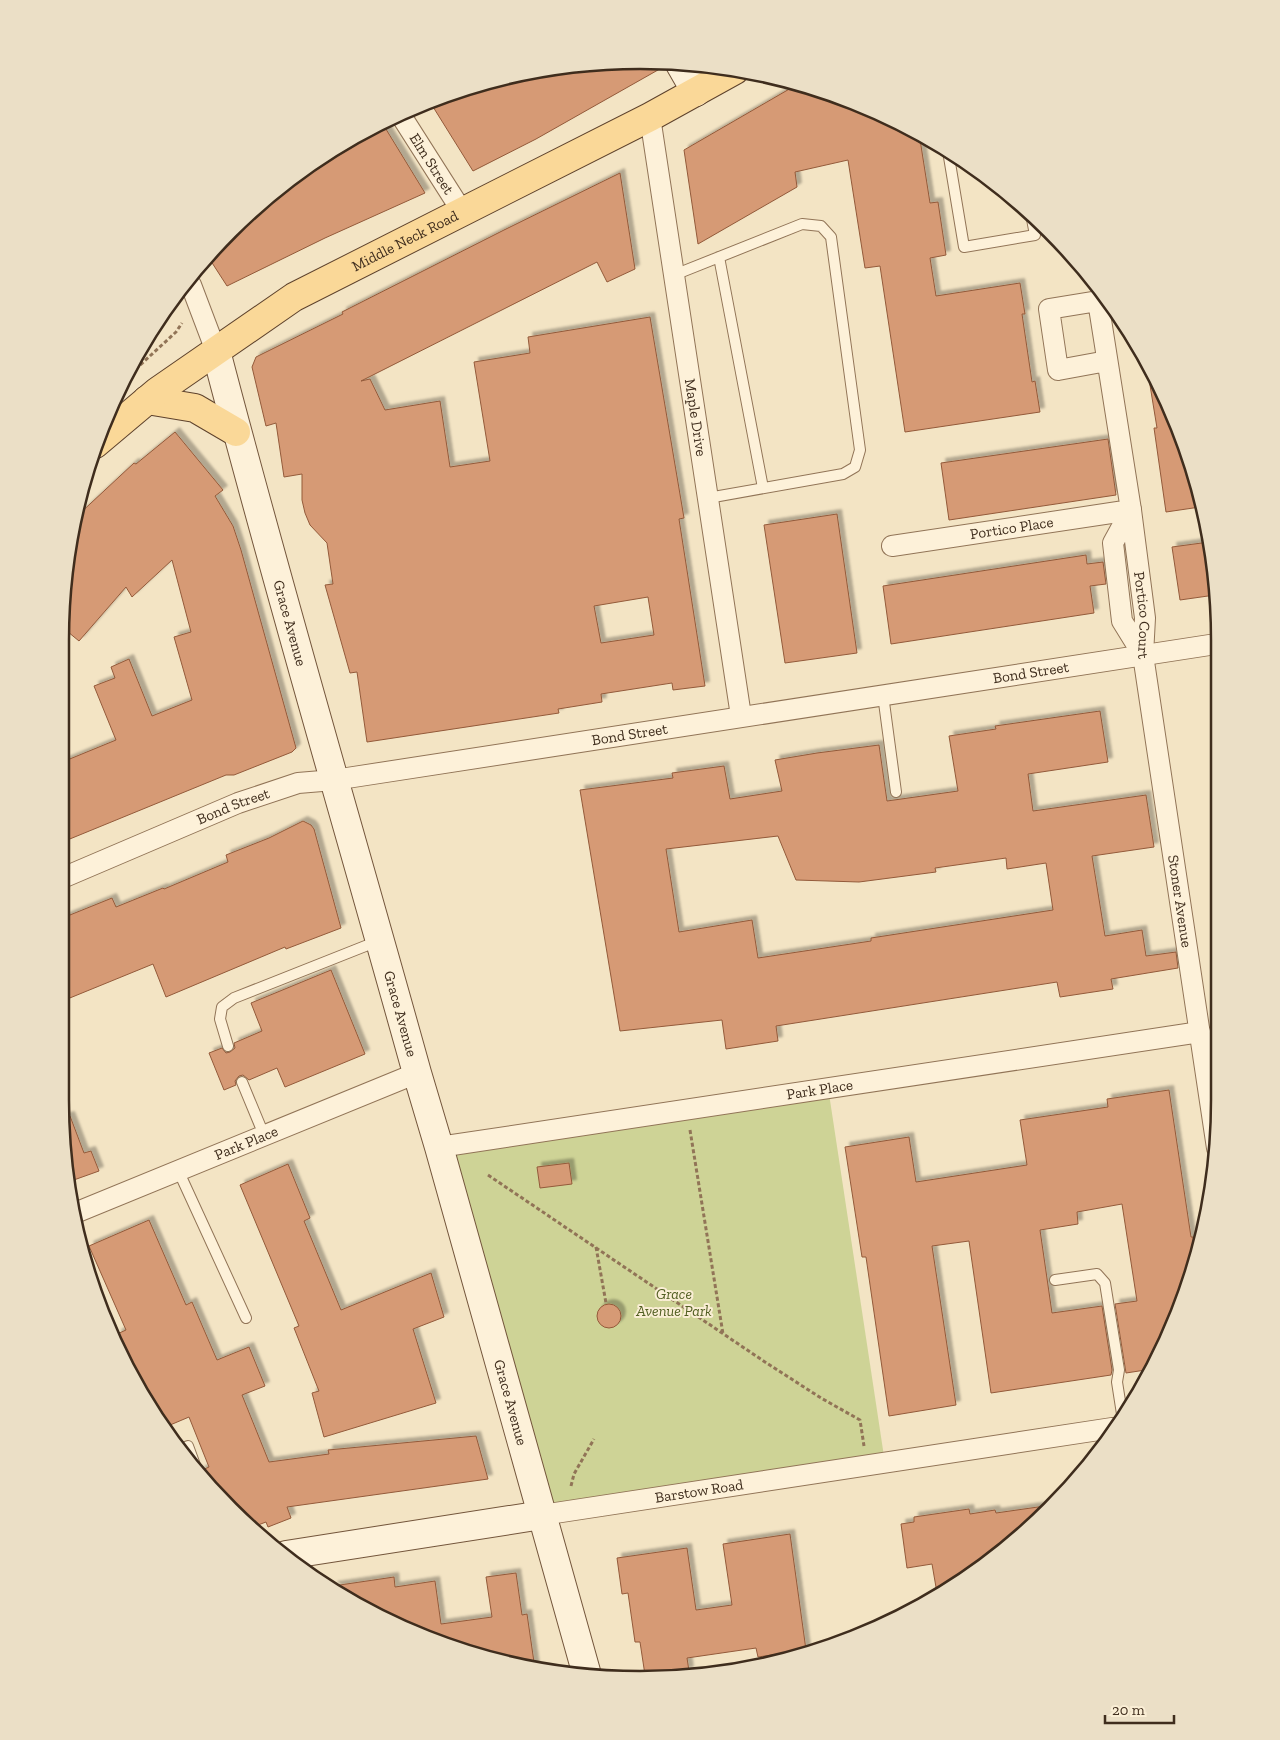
<svg xmlns="http://www.w3.org/2000/svg" width="1280" height="1740" viewBox="0 0 1280 1740" font-family="'Zilla Slab',serif">
	<style>
		.green { fill: #ced396 }
		.building { fill: #d69a75; stroke: #935a3a; fill-rule: evenodd; filter: url(#shadow) }
		.lines { fill: none; stroke-linecap: round; stroke-linejoin: round }
		.lane-casing { stroke: #917457; stroke-width: 12 }
		.street-casing { stroke: #917457; stroke-width: 22 }
		.secondary-casing { stroke: #73553b; stroke-width: 30 }
		.primary-casing { stroke: #5e422c; stroke-width: 30 }
		.path { stroke: #917457; stroke-width: 3; stroke-dasharray: 4 2.5; stroke-linecap: butt }
		.lane { stroke: #fdf1d9; stroke-width: 10 }
		.street { stroke: #fdf1d9; stroke-width: 20 }
		.secondary { stroke: #fdf1d9; stroke-width: 28 }
		.primary { stroke: #fad898; stroke-width: 28 }
		.labels { text-anchor: middle; stroke-width: 4; stroke-linejoin: round; paint-order: stroke }
		.street-label { font-size: 15px; fill: #3f2d1d; stroke: #faeed5 }
		.park-label { font-size: 15px; font-style: italic; fill: #515e21; stroke: #faeed5 }
		.rim { fill: none; stroke: #3f2d1d; stroke-width: 2.5 }
	</style>
	<defs>
		<filter id="shadow"><feDropShadow dx="4.5" dy="-4.5" stdDeviation="1" flood-color="#0004"/></filter>
	</defs>
	<rect width="100%" height="100%" fill="#f3e4c4"/>
	<path class="green" d="M 828,1087 L 885,1463 L 542,1515 L 443,1163 L 471,1142 Z"/>
	<path class="building" d="M 602,61 L 664,63 L 665,66 L 536,139 L 473,171 L 430,102 L 490,80 Z
		M 798,84 L 826,91 L 919,133 L 930,203 L 938,202 L 946,255 L 930,258 L 936,296 L 1020,283 L 1025,314 L 1022,314 L 1032,382 L 1035,381 L 1040,412 L 905,432 L 880,266 L 865,268 L 848,160 L 795,172 L 797,187 L 698,244 L 684,150 Z
		M 381,121 L 425,193 L 325,238 L 227,286 L 207,255 L 287,180 Z
		M 620,173 L 635,269 L 607,282 L 597,262 L 361,381 L 370,379 L 385,410 L 440,401 L 450,467 L 490,461 L 474,362 L 530,353 L 528,337 L 650,317 L 684,518 L 679,519 L 705,686 L 673,690 L 672,683 L 601,694 L 602,702 L 558,709 L 559,713 L 367,742 L 357,672 L 350,673 L 325,585 L 333,584 L 327,543 L 310,525 L 305,513 L 302,500 L 302,474 L 284,477 L 276,423 L 266,426 L 252,367 L 256,357 L 343,314 L 342,312 L 504,230 ZM 648,597 L 654,635 L 601,643 L 594,606 Z
		M 1148,373 L 1176,418 L 1200,507 L 1166,512 L 1154,428 L 1157,428 Z
		M 175,432 L 223,490 L 215,496 L 233,526 L 241,550 L 296,748 L 292,752 L 234,775 L 226,775 L 60,843 L 60,763 L 116,740 L 94,686 L 115,678 L 111,667 L 129,659 L 152,716 L 192,700 L 174,637 L 191,632 L 172,560 L 132,597 L 126,587 L 79,641 L 62,627 L 76,517 L 134,463 L 136,464 Z
		M 1108,439 L 1116,495 L 949,520 L 941,463 Z
		M 837,514 L 857,653 L 785,663 L 764,525 Z
		M 1209,542 L 1215,564 L 1215,595 L 1180,600 L 1172,547 Z
		M 1086,555 L 1087,564 L 1103,562 L 1106,584 L 1090,586 L 1094,613 L 891,644 L 883,586 Z
		M 1100,711 L 1108,762 L 1028,774 L 1033,811 L 1146,795 L 1154,847 L 1092,856 L 1105,936 L 1142,930 L 1146,956 L 1176,952 L 1178,968 L 1111,979 L 1113,989 L 1060,997 L 1057,982 L 776,1026 L 778,1041 L 726,1049 L 722,1020 L 620,1031 L 580,790 L 673,778 L 672,773 L 724,766 L 730,799 L 782,791 L 775,760 L 817,753 L 879,745 L 887,801 L 958,791 L 949,736 L 996,729 L 995,726 ZM 778,836 L 796,880 L 859,882 L 936,872 L 935,868 L 1006,858 L 1007,869 L 1046,863 L 1053,910 L 871,938 L 871,941 L 758,958 L 752,920 L 679,932 L 666,849 Z
		M 303,821 L 311,825 L 314,829 L 341,928 L 286,949 L 285,947 L 166,997 L 153,964 L 60,1002 L 60,919 L 112,898 L 116,907 L 163,888 L 164,889 L 228,862 L 226,855 L 269,838 Z
		M 331,970 L 365,1054 L 285,1087 L 277,1068 L 249,1080 L 243,1075 L 239,1076 L 235,1081 L 236,1085 L 224,1090 L 209,1053 L 222,1048 L 226,1053 L 230,1052 L 235,1048 L 234,1043 L 262,1031 L 251,1003 Z
		M 1169,1090 L 1191,1237 L 1193,1237 L 1196,1260 L 1160,1357 L 1152,1369 L 1126,1373 L 1115,1304 L 1137,1301 L 1122,1204 L 1077,1212 L 1078,1224 L 1040,1230 L 1052,1313 L 1102,1306 L 1112,1370 L 1111,1375 L 991,1393 L 969,1241 L 932,1246 L 956,1405 L 889,1416 L 866,1257 L 862,1257 L 845,1147 L 909,1137 L 916,1182 L 1027,1165 L 1020,1120 L 1108,1107 L 1107,1099 Z
		M 70,1116 L 84,1153 L 91,1151 L 99,1171 L 71,1181 L 62,1118 Z
		M 569,1163 L 572,1184 L 540,1188 L 537,1167 Z
		M 288,1164 L 310,1218 L 304,1221 L 341,1310 L 431,1273 L 444,1317 L 413,1329 L 436,1403 L 324,1437 L 312,1393 L 319,1391 L 294,1328 L 299,1326 L 240,1185 Z
		M 149,1220 L 186,1305 L 192,1302 L 217,1360 L 249,1347 L 265,1386 L 242,1395 L 269,1462 L 329,1454 L 328,1450 L 476,1436 L 488,1479 L 287,1507 L 291,1518 L 268,1527 L 266,1522 L 250,1528 L 200,1471 L 209,1467 L 189,1417 L 163,1428 L 158,1422 L 140,1391 L 142,1390 L 117,1334 L 126,1330 L 89,1246 Z
		M597 1316a12 12 0 1 1 24 0a12 12 0 1 1-24 0Z
		M 1052,1505 L 993,1560 L 937,1593 L 932,1564 L 907,1568 L 901,1524 L 914,1522 L 914,1517 L 969,1509 L 970,1514 L 995,1510 L 996,1513 Z
		M 790,1534 L 806,1650 L 758,1657 L 756,1648 L 687,1658 L 689,1671 L 662,1675 L 645,1675 L 640,1642 L 635,1642 L 628,1593 L 622,1594 L 617,1558 L 687,1548 L 696,1610 L 732,1605 L 723,1544 Z
		M 516,1573 L 522,1615 L 527,1614 L 535,1669 L 490,1660 L 384,1620 L 333,1586 L 394,1577 L 395,1587 L 435,1581 L 441,1624 L 492,1617 L 486,1577 Z"/>
	<g class="lines">
		<defs>
			<path id="lane" d="M 948,151 L 964,247 L 1035,235 L 1031,214
				M 719,257 L 763,488
				M 674,275 L 802,224 L 821,226 L 831,237 L 860,450 L 855,467 L 843,474 L 708,498
				M 883,695 L 896,792
				M 228,1046 L 220,1019 L 222,1007 L 234,998 L 378,941
				M 242,1082 L 264,1135
				M 178,1170 L 246,1318
				M 1055,1280 L 1097,1274 L 1105,1283 L 1119,1370 L 1117,1382 L 1122,1414
				M 181,1449 L 188,1446 L 195,1465"/>
			<g id="street">
				<path id="s1" d="M 400,114 L 463,213"/>
				<path id="s2" d="M 650,117 L 741,716"/>
				<path d="M 187,279 L 191,285 L 216,351"/>
				<path id="s3" d="M 892,546 L 1131,510 L 1098,301 L 1049,309 L 1058,370 L 1107,361"/>
				<path id="s4" d="M 1143,655 L 1122,621 L 1113,543 L 1131,510 L 1145,618 L 1143,655 L 1217,1148"/>
				<path id="s5" d="M 60,879 L 238,803 L 298,783 L 334,780 L 1216,644"/>
				<path id="s6" d="M 439,1147 L 1200,1032"/>
				<path id="s7" d="M 75,1213 L 417,1073"/>
				<path id="s8" d="M 542,1515 L 1112,1428"/>
			</g>
			<g id="secondary">
				<path d="M 680,64 L 696,92"/>
				<path id="s9" d="M 216,351 C 279,593 350,832 417,1073 L 439,1147 L 587,1675"/>
				<path d="M 286,1555 L 542,1515"/>
			</g>
			<g id="primary">
				<path d="M 147,400 L 195,408 L 236,432"/>
				<path id="s10" d="M 95,444 L 158,391 L 294,297 L 650,117 L 735,70"/>
			</g>
		</defs>
		<use href="#lane" class="lane-casing"/>
		<use href="#street" class="street-casing"/>
		<use href="#secondary" class="secondary-casing"/>
		<use href="#primary" class="primary-casing"/>
		<path class="path" d="M 126,378 L 176,332 L 182,323
			M 690,1130 L 723,1334
			M 488,1175 L 765,1362 L 821,1398 L 860,1420 L 864,1446
			M 596,1247 L 606,1303
			M 571,1486 L 574,1474 L 594,1439"/>
		<use href="#lane" class="lane"/>
		<use href="#street" class="street"/>
		<use href="#secondary" class="secondary"/>
		<use href="#primary" class="primary"/>
	</g>
	<g class="labels">
		<g class="street-label">
			<text dy="5" stroke="none"><textPath href="#s1" startOffset="59">Elm Street</textPath></text>
			<text dy="5" stroke="none"><textPath href="#s10" startOffset="372">Middle Neck Road</textPath></text>
			<text dy="5" stroke="none"><textPath href="#s2" startOffset="304">Maple Drive</textPath></text>
			<text dy="5" stroke="none"><textPath href="#s3" startOffset="121">Portico Place</textPath></text>
			<text dy="5" stroke="none"><textPath href="#s4" startOffset="262">Portico Court</textPath></text>
			<text dy="5" stroke="none"><textPath href="#s9" startOffset="282">Grace Avenue</textPath></text>
			<text dy="5" stroke="none"><textPath href="#s5" startOffset="998">Bond Street</textPath></text>
			<text dy="5" stroke="none"><textPath href="#s5" startOffset="592">Bond Street</textPath></text>
			<text dy="5" stroke="none"><textPath href="#s5" startOffset="188">Bond Street</textPath></text>
			<text dy="5" stroke="none"><textPath href="#s4" startOffset="551">Stoner Avenue</textPath></text>
			<text dy="5" stroke="none"><textPath href="#s9" startOffset="688">Grace Avenue</textPath></text>
			<text dy="5" stroke="none"><textPath href="#s6" startOffset="385">Park Place</textPath></text>
			<text dy="5" stroke="none"><textPath href="#s7" startOffset="185">Park Place</textPath></text>
			<text dy="5" stroke="none"><textPath href="#s9" startOffset="1092">Grace Avenue</textPath></text>
			<text dy="5" stroke="none"><textPath href="#s8" startOffset="159">Barstow Road</textPath></text>
		</g>
		<g class="park-label">
			<text x="674" y="1299">Grace<tspan x="674" dy="17">Avenue Park</tspan></text>
		</g>
	</g>
	<path d="M0 0H1280V1740H0ZM640 69H640A571 571 0 0 1 1211 640V1100A571 571 0 0 1 640 1671H640A571 571 0 0 1 69 1100V640A571 571 0 0 1 640 69Z" fill="#ebdfc6" fill-rule="evenodd"/>
	<path class="rim" d="M640 69H640A571 571 0 0 1 1211 640V1100A571 571 0 0 1 640 1671H640A571 571 0 0 1 69 1100V640A571 571 0 0 1 640 69Z"/>
	<path d="M1105 1715v8h69v-8" fill="none" stroke="#3f2d1d" stroke-width="2.5"/>
	<text x="1112" y="1715" font-size="15" fill="#3f2d1d" stroke="#faeed5" stroke-width="4" paint-order="stroke">20 m</text>
</svg>
